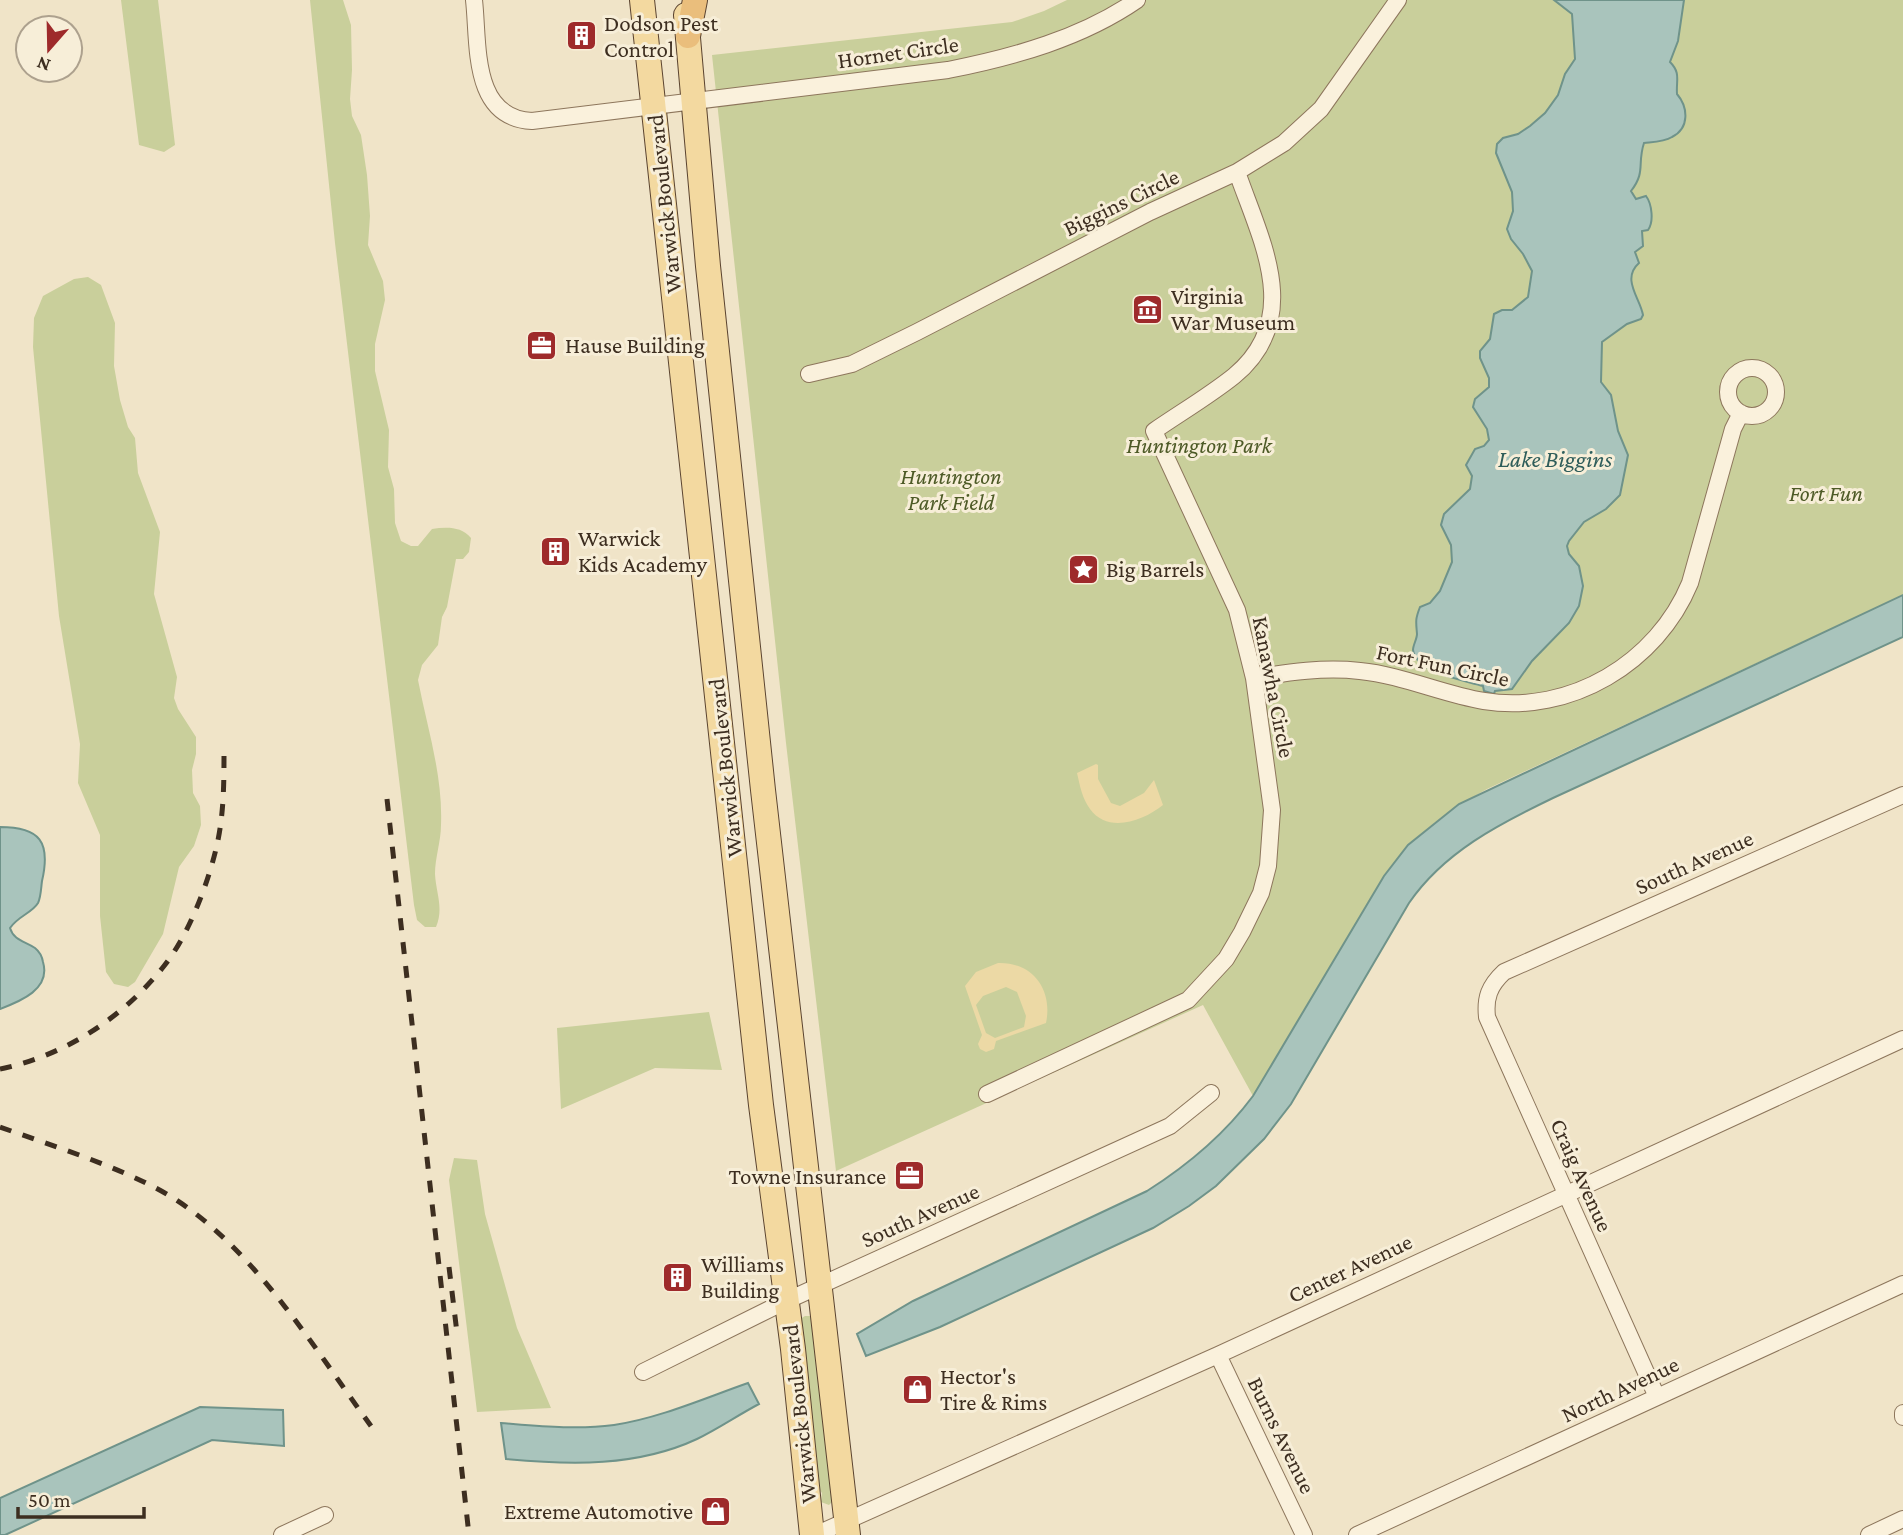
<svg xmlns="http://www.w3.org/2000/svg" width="1903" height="1535" viewBox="0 0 1903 1535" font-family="'Crimson Pro',serif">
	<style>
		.green { fill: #c9cf9b }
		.sand { fill: #ecd9a5; fill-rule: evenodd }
		.water { fill: #a9c4bc; stroke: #6f938a; stroke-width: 2 }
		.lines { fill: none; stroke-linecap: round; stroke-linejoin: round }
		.minor-casing { stroke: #8d765c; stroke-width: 18 }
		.primary-casing { stroke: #5b4430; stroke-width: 26 }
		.trunk-casing { stroke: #5b4430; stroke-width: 26 }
		.minor { stroke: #faf1dc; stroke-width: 16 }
		.primary { stroke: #f3d9a0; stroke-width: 24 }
		.trunk { stroke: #eabe7c; stroke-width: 24 }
		.rail { stroke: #3d2e20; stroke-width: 5; stroke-dasharray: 12 12; stroke-linecap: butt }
		.labels { text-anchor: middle; stroke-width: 6; stroke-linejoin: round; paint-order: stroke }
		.poi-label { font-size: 23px; fill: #3d2e20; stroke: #f7eed8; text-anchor: start }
		.street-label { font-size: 23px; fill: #3d2e20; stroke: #f7eed8 }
		.park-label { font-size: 23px; font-style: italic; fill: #4d5a26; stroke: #f7eed8 }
		.water-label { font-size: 24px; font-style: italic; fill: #2f5d5a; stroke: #f7eed8 }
	</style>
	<rect width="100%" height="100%" fill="#f0e4c8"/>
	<path class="green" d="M 121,0 L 158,0 L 175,145 L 164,152 L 139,145 Z
		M 310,0 L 343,0 L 351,25 L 352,70 L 350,99 L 352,116 L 361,135 L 367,175 L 370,216 L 368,245 L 383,281 L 385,300 L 375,344 L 375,371 L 389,430 L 388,467 L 394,489 L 395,523 L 401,541 L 411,546 L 418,546 L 432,529 C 446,527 461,526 471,538 L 469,552 L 463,559 L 456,559 L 447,607 L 442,617 L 438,645 L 422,665 L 418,680 C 427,727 443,775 441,825 C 441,841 435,858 435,874 C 436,893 444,908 436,927 L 425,927 L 417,920 L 414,905 L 335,243 Z
		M 1067,0 L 1903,0 L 1903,595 L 1487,789 C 1441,814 1416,835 1384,876 L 1253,1096 L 1203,1005 L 836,1171 L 786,743 L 712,55 L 1012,22 L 1044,11 Z
		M 88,277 L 101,285 L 115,323 L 114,366 L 120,400 L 128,427 L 135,438 L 138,473 L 160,532 L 154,594 L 177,677 L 174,698 L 178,709 L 196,737 L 196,754 L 192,770 L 193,793 L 200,806 L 201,825 L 194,846 L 179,867 L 163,934 L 135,982 L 128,987 L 114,984 L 106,972 L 100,916 L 100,835 L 78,783 L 80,744 L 59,616 L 33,347 L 34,318 L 43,296 L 74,279 Z
		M 709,1012 L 722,1070 L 655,1068 L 561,1109 L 557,1028 Z
		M 454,1158 L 477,1160 L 485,1214 L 517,1328 L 551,1408 L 477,1412 L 449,1180 Z
		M 805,1316 L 810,1316 L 814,1320 L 834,1485 L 831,1494 L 833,1501 L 829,1505 L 821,1502 L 822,1493 L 817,1487 L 800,1319 Z"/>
	<path class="sand" d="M 1096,764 L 1098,765 L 1098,779 L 1111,803 L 1120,806 L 1144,793 L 1154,780 L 1163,805 C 1143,821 1108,834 1090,809 C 1082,798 1080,786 1077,773 Z
		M 998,963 C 1033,962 1053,990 1046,1023 L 996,1041 L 994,1049 L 986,1052 L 980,1049 L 978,1044 L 982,1035 L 965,986 L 976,972 ZM 1006,987 L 1017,992 L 1026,1016 L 1024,1027 L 995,1038 L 986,1033 L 976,1005 L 983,996 Z"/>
	<path class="water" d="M 1554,0 L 1684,0 L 1678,41 L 1670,62 C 1681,73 1676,80 1677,94 C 1688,107 1690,128 1672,137 C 1664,142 1653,142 1644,143 C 1637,164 1646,172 1631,191 L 1636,199 L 1646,196 C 1652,204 1654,222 1648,230 L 1642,231 L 1643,246 L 1635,252 L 1639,263 C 1621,279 1640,298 1643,315 L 1641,319 L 1627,324 L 1602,342 L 1601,382 L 1611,395 L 1618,431 L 1628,455 L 1620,495 L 1606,509 L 1584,522 L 1569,541 L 1567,546 L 1569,554 L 1579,566 L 1583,586 L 1579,606 L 1569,623 L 1532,661 L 1512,689 L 1495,691 L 1494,694 L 1484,691 L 1483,686 C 1464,680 1416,673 1413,650 C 1413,645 1417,639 1417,634 C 1416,621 1415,620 1420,607 L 1430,603 L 1440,591 L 1452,562 L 1451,545 L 1441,525 L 1444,514 L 1470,489 L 1472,476 L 1466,465 L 1475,449 L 1484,446 L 1489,440 L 1487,429 L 1473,407 L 1475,399 L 1489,387 L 1489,378 L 1480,358 L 1480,351 L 1490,339 L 1494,314 L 1502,310 L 1512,310 L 1528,297 L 1532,271 L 1523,254 L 1511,239 L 1507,229 L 1513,211 L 1512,192 L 1496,153 L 1497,144 L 1503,138 L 1518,134 L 1530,126 L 1545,113 L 1558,95 L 1565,74 L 1575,59 L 1572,14 Z
		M 1903,595 L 1903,637 L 1553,798 C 1499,824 1444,852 1409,903 L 1291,1104 L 1264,1139 L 1216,1186 L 1189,1206 L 1153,1228 L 940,1327 L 866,1356 L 857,1334 L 913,1301 L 1147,1191 C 1188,1165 1224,1135 1253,1096 L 1384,876 L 1408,845 L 1459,804 Z
		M 0,827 C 40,827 51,842 42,881 C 41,888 41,897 38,903 C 32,913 18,916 10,928 C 14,941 25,941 35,948 C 40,952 42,956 43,962 C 51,989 21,1001 0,1009 Z
		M 748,1383 L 759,1404 C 738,1415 718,1429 697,1439 C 637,1467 570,1465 506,1459 L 501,1423 C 539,1426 576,1430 614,1425 C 660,1418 705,1398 748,1383 Z
		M 200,1407 L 283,1410 L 284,1446 L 212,1440 L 5,1535 L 0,1535 L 0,1498 Z"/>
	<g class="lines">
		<defs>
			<path id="minor" d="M 474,0 C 479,44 471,118 532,121 L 948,70 C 1014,57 1082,38 1137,0
				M1728 392a24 24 0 1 1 48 0a24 24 0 1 1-48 0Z
				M 809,374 L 852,364 L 917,332 L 1150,212 L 1237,172 L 1284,143 L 1321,109 L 1398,0
				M 1254,678 C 1289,672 1324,667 1360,671 C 1402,675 1442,694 1484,701 C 1570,715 1657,663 1690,583 L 1733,429 L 1741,413
				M 987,1094 L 1188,1000 L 1226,959 L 1242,932 L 1261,893 L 1268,866 L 1272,810 L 1254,678 L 1237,610 L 1154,431 C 1180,413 1209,396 1234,376 C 1304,318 1261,241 1237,172
				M 1218,1355 L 1304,1535
				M 643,1372 L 786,1301 L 1170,1126 L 1211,1093
				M 1657,1397 L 1487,1017 C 1485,998 1489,986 1504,972 L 1903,795
				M 1903,1413 L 1903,1417
				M 282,1535 L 325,1515
				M 815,1535 L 1218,1355 L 1903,1039
				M 1357,1535 L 1903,1284
				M 1869,1535 L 1903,1519"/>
			<path id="primary" d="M 642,0 L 761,1105 L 793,1349 L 812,1535
				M 686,15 L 708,266 L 763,790 L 848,1535"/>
			<path id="trunk" d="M 688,36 L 695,0"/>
		</defs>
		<use href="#minor" class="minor-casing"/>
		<use href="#primary" class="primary-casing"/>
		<use href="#trunk" class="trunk-casing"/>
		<use href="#minor" class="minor"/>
		<use href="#primary" class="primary"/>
		<use href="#trunk" class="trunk"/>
		<path class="rail" d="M 387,799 L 469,1535
			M 0,1069 C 64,1056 123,1018 164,966 C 189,935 210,879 218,840 C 224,810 224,780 224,750
			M 0,1127 C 50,1145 102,1161 150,1185 C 244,1231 311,1344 371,1426
			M 449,1267 L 457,1333"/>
	</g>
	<defs>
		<symbol id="building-square" viewBox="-11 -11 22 22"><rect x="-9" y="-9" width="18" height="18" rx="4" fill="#9e2a2b" stroke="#f7eed8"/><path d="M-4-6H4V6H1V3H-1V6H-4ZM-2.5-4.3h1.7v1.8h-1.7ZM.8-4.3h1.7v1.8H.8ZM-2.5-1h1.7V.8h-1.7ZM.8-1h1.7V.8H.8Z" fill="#fff"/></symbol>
		<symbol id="museum-square" viewBox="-11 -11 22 22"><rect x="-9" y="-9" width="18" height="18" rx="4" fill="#9e2a2b" stroke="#f7eed8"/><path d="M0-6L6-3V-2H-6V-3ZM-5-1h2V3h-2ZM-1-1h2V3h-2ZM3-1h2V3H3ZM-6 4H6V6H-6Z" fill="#fff"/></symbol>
		<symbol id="office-square" viewBox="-11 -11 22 22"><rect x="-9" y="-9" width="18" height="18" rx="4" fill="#9e2a2b" stroke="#f7eed8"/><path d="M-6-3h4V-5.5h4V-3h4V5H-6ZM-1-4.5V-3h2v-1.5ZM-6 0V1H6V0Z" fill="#fff"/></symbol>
		<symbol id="sight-square" viewBox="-11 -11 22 22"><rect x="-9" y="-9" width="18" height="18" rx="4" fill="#9e2a2b" stroke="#f7eed8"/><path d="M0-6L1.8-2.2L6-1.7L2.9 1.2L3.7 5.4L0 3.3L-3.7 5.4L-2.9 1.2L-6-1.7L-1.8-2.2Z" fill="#fff"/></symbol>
		<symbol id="shop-square" viewBox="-11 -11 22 22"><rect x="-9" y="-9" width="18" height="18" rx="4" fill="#9e2a2b" stroke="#f7eed8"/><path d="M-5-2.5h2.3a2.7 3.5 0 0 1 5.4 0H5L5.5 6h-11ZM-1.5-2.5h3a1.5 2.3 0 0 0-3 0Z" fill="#fff"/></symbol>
	</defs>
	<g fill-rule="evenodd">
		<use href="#building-square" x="564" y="18" width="35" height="35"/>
		<use href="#museum-square" x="1130" y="292" width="35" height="35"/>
		<use href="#office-square" x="524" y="328" width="35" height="35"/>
		<use href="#building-square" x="538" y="534" width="35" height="35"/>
		<use href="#sight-square" x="1066" y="552" width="35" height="35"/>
		<use href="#office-square" x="892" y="1158" width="35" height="35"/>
		<use href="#building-square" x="660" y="1260" width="35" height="35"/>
		<use href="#shop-square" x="900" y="1372" width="35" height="35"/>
		<use href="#shop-square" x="698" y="1494" width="35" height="35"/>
	</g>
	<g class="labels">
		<g class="poi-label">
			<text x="604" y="31">Dodson Pest<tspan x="604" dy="26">Control</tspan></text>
			<text x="1171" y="304">Virginia<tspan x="1171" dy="26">War Museum</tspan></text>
			<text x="565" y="353">Hause Building</text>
			<text x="578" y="546">Warwick<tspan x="578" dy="26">Kids Academy</tspan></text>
			<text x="1106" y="577">Big Barrels</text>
			<text x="886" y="1184" text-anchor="end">Towne Insurance</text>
			<text x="701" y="1272">Williams<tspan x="701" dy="26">Building</tspan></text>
			<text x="940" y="1384">Hector's<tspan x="940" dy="26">Tire &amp; Rims</tspan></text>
			<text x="693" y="1519" text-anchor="end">Extreme Automotive</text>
		</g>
		<g class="street-label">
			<text transform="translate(898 52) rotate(-8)" y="8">Hornet Circle</text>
			<text transform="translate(1121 202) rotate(-26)" y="8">Biggins Circle</text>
			<text transform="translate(664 204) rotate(-96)" y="8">Warwick Boulevard</text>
			<text transform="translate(1443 665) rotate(12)" y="8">Fort Fun Circle</text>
			<text transform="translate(1274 687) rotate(79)" y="8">Kanawha Circle</text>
			<text transform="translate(725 768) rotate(-96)" y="8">Warwick Boulevard</text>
			<text transform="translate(1694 862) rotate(-24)" y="8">South Avenue</text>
			<text transform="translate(1582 1175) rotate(66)" y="8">Craig Avenue</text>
			<text transform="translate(920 1215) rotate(-24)" y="8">South Avenue</text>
			<text transform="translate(1350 1268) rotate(-25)" y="8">Center Avenue</text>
			<text transform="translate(1620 1389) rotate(-25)" y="8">North Avenue</text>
			<text transform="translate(799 1414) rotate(-96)" y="8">Warwick Boulevard</text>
			<text transform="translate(1282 1435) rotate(64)" y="8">Burns Avenue</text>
		</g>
		<g class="park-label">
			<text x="1199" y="453">Huntington Park</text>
			<text x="951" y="484">Huntington<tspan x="951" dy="26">Park Field</tspan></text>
			<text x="1826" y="501">Fort Fun</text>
		</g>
		<g class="water-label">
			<text x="1555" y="467">Lake Biggins</text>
		</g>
	</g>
	<g transform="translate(49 49) rotate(200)"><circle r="33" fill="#f7eed8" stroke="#ada18e" stroke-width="2"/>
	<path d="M0-5L12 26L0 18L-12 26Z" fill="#9e2a2b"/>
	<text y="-10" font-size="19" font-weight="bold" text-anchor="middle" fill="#3d2e20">N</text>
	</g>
	<path d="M18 1507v10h126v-10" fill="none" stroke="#3d2e20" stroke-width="3.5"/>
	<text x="28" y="1507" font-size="21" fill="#3d2e20" stroke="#f7eed8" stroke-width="5" paint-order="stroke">50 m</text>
</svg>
